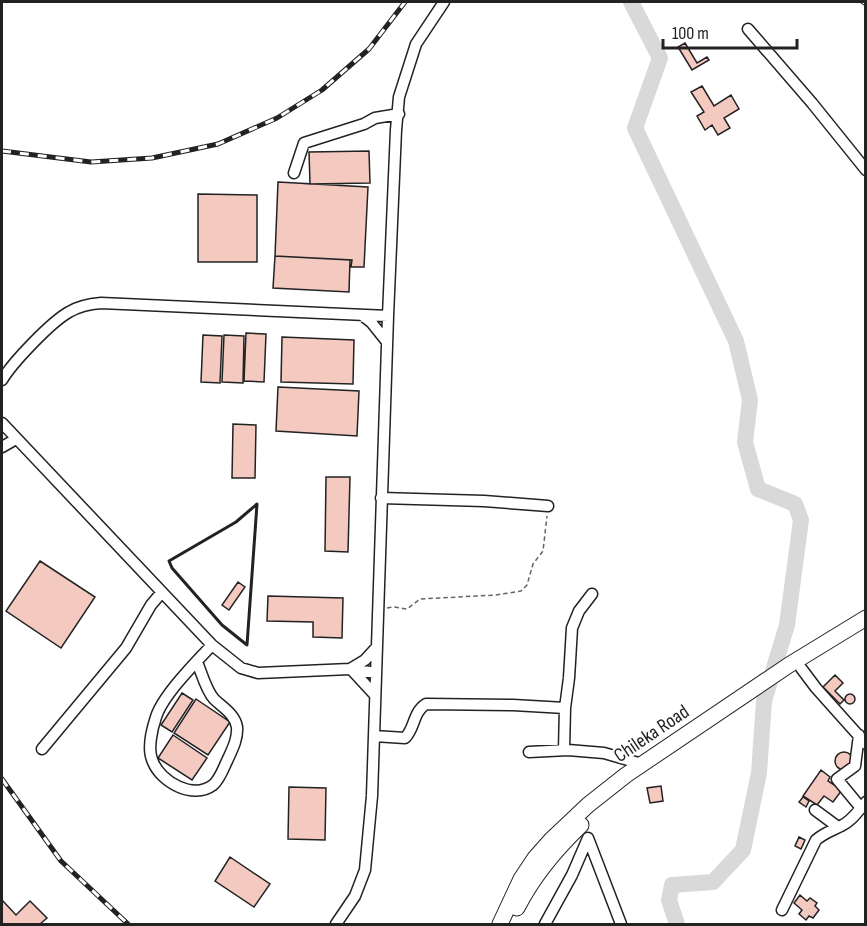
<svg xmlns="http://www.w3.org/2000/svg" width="867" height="926" viewBox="0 0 867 926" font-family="'Sofia Sans Condensed',sans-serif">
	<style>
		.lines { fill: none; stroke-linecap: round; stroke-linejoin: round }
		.river { stroke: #d9d9d9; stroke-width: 16 }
		.building { fill: #f3c9c0; stroke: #222; stroke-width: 1.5 }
		.minor-casing { stroke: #222; stroke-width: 13 }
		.highway-casing { stroke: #222; stroke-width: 17 }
		.path { stroke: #646464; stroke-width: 1.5; stroke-dasharray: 4.5 3; stroke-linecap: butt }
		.minor { stroke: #fff; stroke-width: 10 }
		.highway { stroke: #fff; stroke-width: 15 }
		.rail-casing { stroke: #222; stroke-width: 5 }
		.rail { stroke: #fff; stroke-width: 3; stroke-dasharray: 9; stroke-linecap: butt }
		.wall { stroke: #222; stroke-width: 3 }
		.labels { text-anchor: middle; stroke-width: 4.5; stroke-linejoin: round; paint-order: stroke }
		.street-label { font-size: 20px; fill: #222; stroke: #fff }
	</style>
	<rect width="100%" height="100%" fill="#fff"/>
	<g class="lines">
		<path class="river" d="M 631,2 L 660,58 L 635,128 L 736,341 L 750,400 L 745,442 L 758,489 L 795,504 L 801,520 L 787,625 L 764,701 L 759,773 L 743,850 L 713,882 L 672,885 L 669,900 L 677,924"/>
	</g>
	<path class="building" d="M 685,43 L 697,63 L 707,57 L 709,60 L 692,70 L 678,47 Z
		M 702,86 L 714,106 L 731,95 L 739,109 L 724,118 L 730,128 L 718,135 L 712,125 L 705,130 L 697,116 L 704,112 L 691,92 Z
		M 369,151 L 370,183 L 310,184 L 309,152 Z
		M 278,182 L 368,187 L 364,267 L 351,267 L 352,260 L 275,256 Z
		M 198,194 L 257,195 L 257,262 L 198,262 Z
		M 275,256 L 350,260 L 349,292 L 273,288 Z
		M 246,333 L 266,334 L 264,382 L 244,381 Z
		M 203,335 L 222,336 L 220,383 L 201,382 Z
		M 224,335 L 244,336 L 243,383 L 222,382 Z
		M 282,337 L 354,340 L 353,384 L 281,382 Z
		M 278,387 L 359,391 L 357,436 L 276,431 Z
		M 233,424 L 256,425 L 255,478 L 232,478 Z
		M 326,477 L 350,477 L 348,552 L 325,551 Z
		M 40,561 L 95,597 L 61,648 L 6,611 Z
		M 238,582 L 245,587 L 229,610 L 222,605 Z
		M 268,596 L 343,598 L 342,638 L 313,637 L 313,622 L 267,621 Z
		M 835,675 L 843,683 L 835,691 L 844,700 L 840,704 L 823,687 Z
		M 182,693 L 193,700 L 172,732 L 161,725 Z
		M845 699a5 5 0 1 1 10 0a5 5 0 1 1-10 0Z
		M 196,699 L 230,722 L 208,755 L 174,733 Z
		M 173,735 L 207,758 L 192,780 L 158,758 Z
		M835 761a9 9 0 1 1 18 0a9 9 0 1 1-18 0Z
		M 821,770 L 830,777 L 828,781 L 842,790 L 833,802 L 824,796 L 817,805 L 803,796 Z
		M 661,786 L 663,801 L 650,803 L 647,788 Z
		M 289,787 L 326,788 L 325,840 L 288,839 Z
		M 803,797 L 809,801 L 806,807 L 799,802 Z
		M 799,837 L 805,840 L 801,849 L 795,846 Z
		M 230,857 L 270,884 L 254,907 L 215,881 Z
		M 800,895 L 807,901 L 810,898 L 817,903 L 815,906 L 819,910 L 813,918 L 809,916 L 806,920 L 799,914 L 802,910 L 794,903 Z
		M 2,900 L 16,915 L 30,901 L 47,918 L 40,924 L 2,924 Z"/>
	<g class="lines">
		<defs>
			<path id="minor" d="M 748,29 L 812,103 L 866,170
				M 294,173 L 304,143 L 364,124 L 375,118 L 399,114
				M 362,315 L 371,322 L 387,342
				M 2,380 C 12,363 51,322 69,312 C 79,306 89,304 101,303 L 388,316
				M 2,423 L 212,645 L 241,668 L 258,673 L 350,669 L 376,673
				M 2,447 L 16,439
				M 381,498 L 484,501 L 548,506
				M 197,662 C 202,674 206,690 214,699 C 222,707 235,714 237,727 C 238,739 232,750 227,761 C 223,769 220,779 213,785 C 193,800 161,782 153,762 C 147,750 152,729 156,717 C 163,695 196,662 212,645
				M 801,668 L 816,688 L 866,744
				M 350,669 L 365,660 L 376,648
				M 351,669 L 375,695
				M 859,735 L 855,766 L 837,779 L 861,808
				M 374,736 L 405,738 C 415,728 413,712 426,704 L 513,705 L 565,708
				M 42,749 L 126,648 L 151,605 L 162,592
				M 564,750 L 565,708 L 569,678 L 572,628 L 579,611 L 592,594
				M 529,752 L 568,750 L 604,753 L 642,764
				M 815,810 L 838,827
				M 782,910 L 816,840 C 824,833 831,831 841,826 C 852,821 858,811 866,802
				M 336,924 L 355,896 L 365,870 L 372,796 L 388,316 L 396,130 L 399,97 L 416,44 L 444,2
				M 545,924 L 572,875 L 588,838 L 621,924"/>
			<path id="highway" d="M 517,908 C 533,876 555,850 581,825
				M 500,924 L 521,879 L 535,858 L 551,840 L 588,805 L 626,775 L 789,665 L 866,618"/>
		</defs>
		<use href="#minor" class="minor-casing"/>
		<use href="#highway" class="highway-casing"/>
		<path class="path" d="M 387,608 L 394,607 L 407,609 L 420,599 L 496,595 L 521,591 L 527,585 L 533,564 L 543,551 L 547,516"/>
		<use href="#minor" class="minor"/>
		<use href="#highway" class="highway"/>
		<defs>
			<path id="rail" d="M 863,2 L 866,4
				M 2,151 L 91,162 L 152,158 L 218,144 L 277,118 L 322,90 L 369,49 L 405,2
				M 2,779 L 61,861 L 128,924"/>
		</defs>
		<use href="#rail" class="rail-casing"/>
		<use href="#rail" class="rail"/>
		<path class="wall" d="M 257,504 L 247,645 L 222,625 L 172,568 L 169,561 L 236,522 Z"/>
	</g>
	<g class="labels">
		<g class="street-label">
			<text transform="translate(651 733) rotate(-34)" y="7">Chileka Road</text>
		</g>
	</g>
	<rect width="867" height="926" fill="none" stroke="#222222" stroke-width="6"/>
	<path d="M663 39v9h134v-9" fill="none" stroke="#222222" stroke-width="3"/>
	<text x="672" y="39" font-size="18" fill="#222222" stroke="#ffffff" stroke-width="4.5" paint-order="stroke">100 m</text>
</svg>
